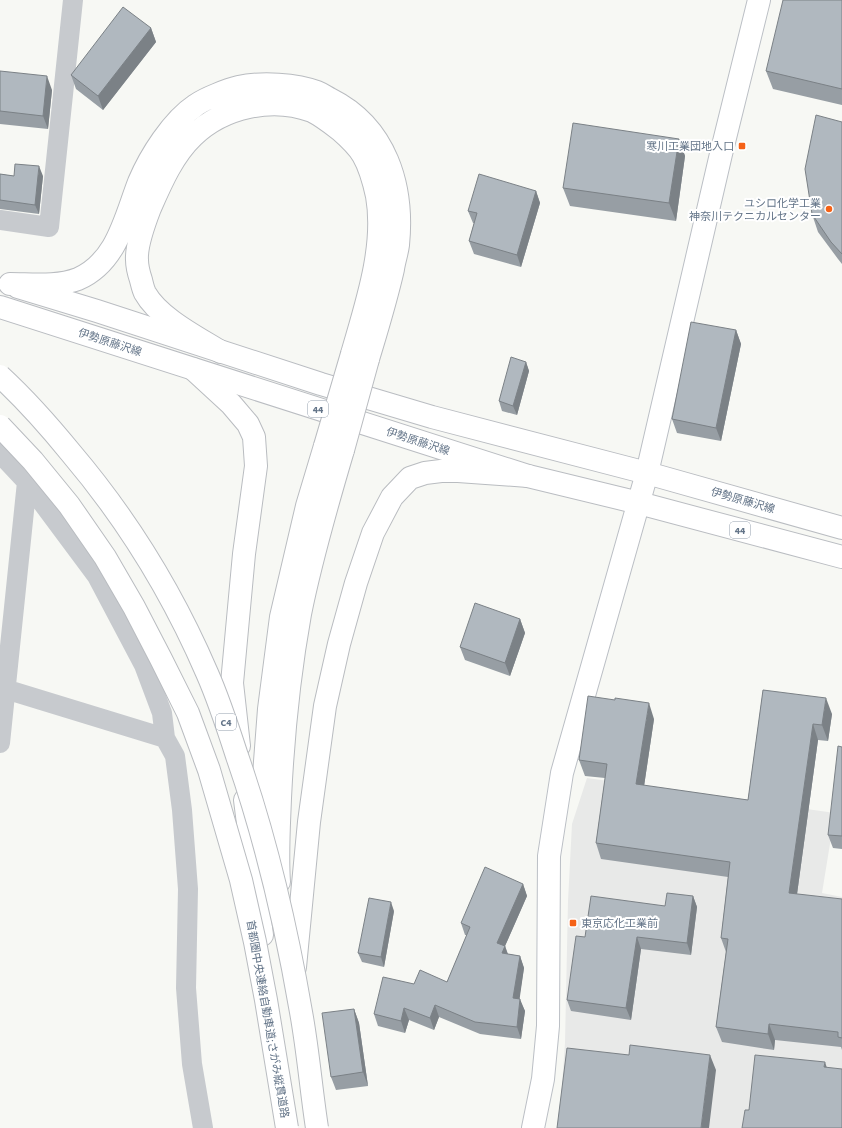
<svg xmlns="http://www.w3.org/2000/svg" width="842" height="1128" viewBox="0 0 842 1128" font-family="'Source Sans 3','Noto Sans JP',sans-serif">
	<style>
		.built { fill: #e8e9e8 }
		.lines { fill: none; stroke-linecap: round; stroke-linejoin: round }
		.secondary-casing { stroke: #bbbfc5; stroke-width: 24 }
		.primary-casing { stroke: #babdc2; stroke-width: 24 }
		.highway-casing { stroke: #b9bcc0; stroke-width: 24 }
		.street { stroke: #c7cace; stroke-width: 20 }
		.secondary { stroke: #fff; stroke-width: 22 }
		.primary { stroke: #fff; stroke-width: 22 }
		.highway { stroke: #fff; stroke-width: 22 }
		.highway-bridge-casing { stroke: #b9bcc0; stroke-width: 24; stroke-linecap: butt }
		.highway-bridge { stroke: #fff; stroke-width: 22 }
		.wall { fill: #979ea4 }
		.shaded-wall { fill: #7b8186 }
		.building { fill: #b0b8bf; stroke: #7b8186 }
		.poi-dot { fill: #f56217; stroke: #fff; stroke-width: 1.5 }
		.labels { text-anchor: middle; stroke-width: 4; stroke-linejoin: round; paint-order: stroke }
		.shield { fill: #fff; stroke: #929eac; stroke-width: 1 }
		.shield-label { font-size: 10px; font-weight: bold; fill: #637488 }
		.poi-label { font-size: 11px; fill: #637488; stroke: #fff; text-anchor: end }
		.street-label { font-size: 11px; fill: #637488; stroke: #fff }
	</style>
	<rect width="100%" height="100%" fill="#f7f8f4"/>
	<path class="built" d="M 587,778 L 835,813 L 822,893 L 842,897 L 842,1128 L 559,1128 L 565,1043 L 568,901 L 572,824 Z"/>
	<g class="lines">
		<defs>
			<path id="secondary" d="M 533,1128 L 543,1079 L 548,1026 L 549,856 L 562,773 L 647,473 L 721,154 L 759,0"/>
			<path id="primary" d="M 18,287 L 97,311 L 321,384 L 432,417 L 647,473 L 842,528
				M 0,307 L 528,476 L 639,503 L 842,557"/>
			<path id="highway" d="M 10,284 C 32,284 57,287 78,279 C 117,262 125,218 139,182 C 150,156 172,121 196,105 C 206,98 227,90 239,87 C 261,82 296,84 317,92 C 322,94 326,97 330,99 C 386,127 404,186 398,245 C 397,253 394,261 393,269 C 386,300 377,329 368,359
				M 221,352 C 197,337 159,318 145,293 C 143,289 142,284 141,280 C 139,274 137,266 137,260 C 136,246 145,221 150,208 C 161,183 173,155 193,136 C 223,107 272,96 312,111 C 322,116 331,123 340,130 C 348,137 357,145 363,155 C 370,167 374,182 377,196 C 386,247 366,305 352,354
				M 193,369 L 231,404 L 248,424 L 254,437 L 256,466 L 244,554 L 232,683 L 239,746
				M 245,800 L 262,935
				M 260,827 L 269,709 L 281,617 L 307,506 L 325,446
				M 279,882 C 277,854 279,826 280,798 C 283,736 289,675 300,614 C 311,559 327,504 343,450
				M 295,967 L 309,822 L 325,706 L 339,644 L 356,583 L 373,533 L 392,497 L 410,478 L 425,473 L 441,471 L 458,471 L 528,476"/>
		</defs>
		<use href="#secondary" class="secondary-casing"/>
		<use href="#primary" class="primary-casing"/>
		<use href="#highway" class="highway-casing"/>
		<path class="street" d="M 0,220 L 49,227 L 73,0
			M 0,453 L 27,482 L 97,576 L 144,665 L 162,713 L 165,738 L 175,756 L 182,810 L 188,889 L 186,988 L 192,1064 L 203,1128
			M 0,688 L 5,689 L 165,738
			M 0,743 L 27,482"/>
		<use href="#secondary" class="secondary"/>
		<use href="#primary" class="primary"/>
		<use href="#highway" class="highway"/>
		<defs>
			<path id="highway-bridge" d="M 0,376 C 26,400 49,426 71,453 C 127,519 173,594 207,673 C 219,700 228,728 237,756 C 266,839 286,925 301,1012 C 308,1050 311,1089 317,1128
				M 0,426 L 33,461 L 69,505 L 105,557 L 134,607 L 161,659 L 188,713 L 209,770 L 241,880 L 255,942 L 266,1000 L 287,1128
				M 325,446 L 352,354
				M 343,450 L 368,359"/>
		</defs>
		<use href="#highway-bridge" class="highway-bridge-casing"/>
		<use href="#highway-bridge" class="highway-bridge"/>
	</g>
	<path class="wall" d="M 842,0 L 842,105 L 773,89 L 766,71 Z
		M 151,28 L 156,42 L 103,110 L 76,89 L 71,75 Z
		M 0,71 L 52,90 L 48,129 L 0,124 Z
		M 842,122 L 842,264 L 838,259 L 818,232 L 812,214 Z
		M 679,139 L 685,156 L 676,221 L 570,206 L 563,188 Z
		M 0,174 L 14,176 L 43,176 L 39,214 L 0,209 Z
		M 536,191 L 540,203 L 521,267 L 474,254 L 469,241 L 474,223 L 473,223 L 468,211 Z
		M 736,330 L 741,344 L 721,441 L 677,433 L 672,419 Z
		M 526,362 L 529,371 L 517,415 L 502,411 L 499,401 Z
		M 520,619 L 525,633 L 510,676 L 465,660 L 460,647 Z
		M 763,690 L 832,714 L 828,741 L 818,740 L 797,894 L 842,901 L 842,1050 L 841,1047 L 775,1040 L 774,1050 L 722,1042 L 716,1027 L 726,952 L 721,938 L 728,877 L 601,859 L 596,843 L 605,778 L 585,776 L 579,760 L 654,719 L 644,786 L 748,800 Z
		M 842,747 L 842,849 L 833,848 L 828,835 Z
		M 523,884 L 527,896 L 505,946 L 508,954 L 520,956 L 524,968 L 519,999 L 525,1011 L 521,1039 L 480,1034 L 439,1017 L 434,1030 L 409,1020 L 405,1033 L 378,1026 L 374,1014 L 414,984 L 447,982 L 467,935 L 465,935 L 461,923 Z
		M 693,896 L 697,907 L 691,955 L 641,949 L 631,1020 L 571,1011 L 567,1000 L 585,937 Z
		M 394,911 L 384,967 L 362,962 L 358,953 Z
		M 354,1009 L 359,1023 L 368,1086 L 336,1090 L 331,1077 Z"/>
	<path class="shaded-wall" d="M 151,28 L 156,42 L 103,110 L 98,96 Z
		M 47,76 L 52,90 L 48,129 L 43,116 Z
		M 679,139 L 685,156 L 676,221 L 669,203 Z
		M 39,166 L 43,176 L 39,214 L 35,205 Z
		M 536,191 L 540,203 L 521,267 L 517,255 Z
		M 736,330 L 741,344 L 721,441 L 716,428 Z
		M 526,362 L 529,371 L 517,415 L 513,406 Z
		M 520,619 L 525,633 L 510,676 L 505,663 Z
		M 826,698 L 832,714 L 828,741 L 822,725 Z
		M 649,703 L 654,719 L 642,800 L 636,784 Z
		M 813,724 L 818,740 L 795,909 L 789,893 Z
		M 523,884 L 527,896 L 505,946 L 509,958 L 506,965 L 497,943 Z
		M 693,896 L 697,907 L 691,955 L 687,943 Z
		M 391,902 L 394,911 L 384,967 L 381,957 Z
		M 637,937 L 641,949 L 631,1020 L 626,1008 Z
		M 520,956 L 524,968 L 518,1010 L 513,998 Z
		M 520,999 L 525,1011 L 521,1039 L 517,1027 Z
		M 435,1005 L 439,1017 L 434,1030 L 430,1018 Z
		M 404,1008 L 409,1020 L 405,1033 L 401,1021 Z
		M 354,1009 L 359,1023 L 368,1086 L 363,1072 Z
		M 769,1024 L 775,1040 L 774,1050 L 768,1034 Z
		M 710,1055 L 716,1070 L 709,1128 L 701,1128 Z
		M 825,1062 L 830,1077 L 824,1067 Z"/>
	<path class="building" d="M 783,0 L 842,0 L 842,89 L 766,71 Z
		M 123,7 L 151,28 L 98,96 L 71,75 Z
		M 0,71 L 47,76 L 43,116 L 0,111 Z
		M 816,115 L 842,122 L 842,254 L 831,242 L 812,214 L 805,169 Z
		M 573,123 L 679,139 L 669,203 L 563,188 Z
		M 15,164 L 39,166 L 35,205 L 0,200 L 0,174 L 14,176 Z
		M 479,174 L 536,191 L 517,255 L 469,241 L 477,213 L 468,211 Z
		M 691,322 L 736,330 L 716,428 L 672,419 Z
		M 511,357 L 526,362 L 513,406 L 499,401 Z
		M 475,603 L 520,619 L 505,663 L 460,647 Z
		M 763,690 L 826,698 L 822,725 L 813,724 L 789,893 L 842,899 L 842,1038 L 838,1037 L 838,1032 L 769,1024 L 768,1034 L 716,1027 L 728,939 L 721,938 L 730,862 L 596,843 L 607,764 L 579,760 L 588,696 L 615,700 L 615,698 L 649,703 L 636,784 L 748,800 Z
		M 838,746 L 842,747 L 842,836 L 828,835 Z
		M 485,867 L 523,884 L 497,943 L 505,946 L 502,953 L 520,956 L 513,998 L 520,999 L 517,1027 L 475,1022 L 435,1005 L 430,1018 L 404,1008 L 401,1021 L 374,1014 L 383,977 L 414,984 L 420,970 L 447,982 L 470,927 L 461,923 Z
		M 667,893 L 693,896 L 687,943 L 637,937 L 626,1008 L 567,1000 L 576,936 L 585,937 L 591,896 L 665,906 Z
		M 369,898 L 391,902 L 381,957 L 358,953 Z
		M 354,1009 L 363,1072 L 331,1077 L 322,1013 Z
		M 630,1045 L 710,1055 L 701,1128 L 557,1128 L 567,1048 L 629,1055 Z
		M 755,1055 L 825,1062 L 824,1067 L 842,1069 L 842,1128 L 742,1128 L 745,1110 L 749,1110 Z"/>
	<g class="poi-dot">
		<rect x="738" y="142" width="8" height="8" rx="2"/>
		<circle cx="829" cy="209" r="4"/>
		<rect x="569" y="919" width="8" height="8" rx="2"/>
	</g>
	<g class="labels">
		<g class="shield">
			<rect x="308" y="401" width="20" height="16" rx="3"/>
			<rect x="730" y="522" width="20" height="16" rx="3"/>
			<rect x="216" y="714" width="20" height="16" rx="3"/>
		</g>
		<g class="shield-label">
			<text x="318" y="413">44</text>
			<text x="740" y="534">44</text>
			<text x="226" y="726">C4</text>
		</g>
		<g class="poi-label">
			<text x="734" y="150">寒川工業団地入口</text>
			<text x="821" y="207">ユシロ化学工業<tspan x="821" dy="13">神奈川テクニカルセンター</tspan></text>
			<text x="581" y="927" text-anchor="start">東京応化工業前</text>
		</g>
		<g class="street-label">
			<text transform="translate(110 342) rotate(18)" y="4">伊勢原藤沢線</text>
			<text transform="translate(418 441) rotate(18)" y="4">伊勢原藤沢線</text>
			<text transform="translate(743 500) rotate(16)" y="4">伊勢原藤沢線</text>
			<text transform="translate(268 1019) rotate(80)" y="4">首都圏中央連絡自動車道;さがみ縦貫道路</text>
		</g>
	</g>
</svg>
